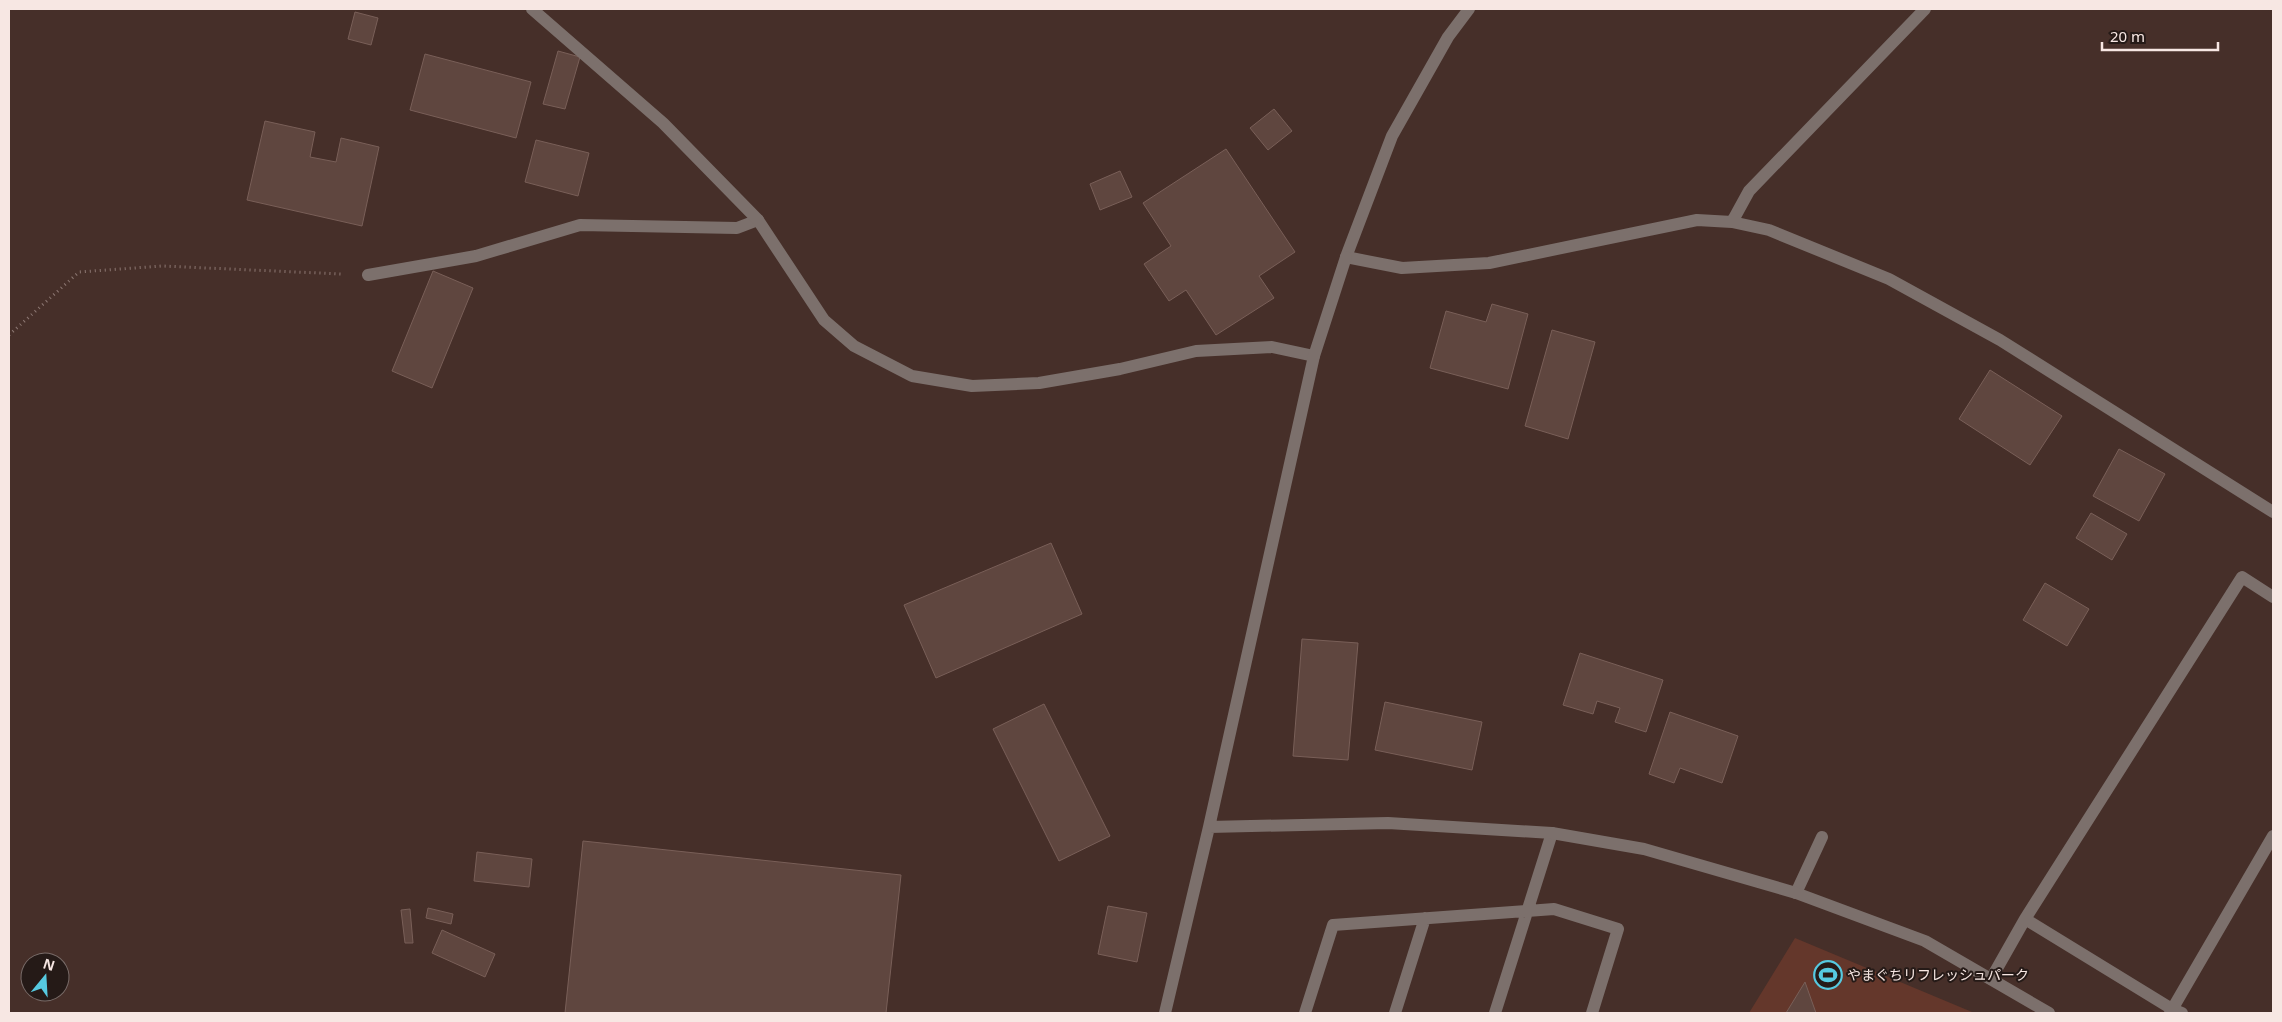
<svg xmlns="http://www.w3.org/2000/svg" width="2282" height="1022" viewBox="0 0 2282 1022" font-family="'Noto Sans','Noto Sans JP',sans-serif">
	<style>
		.pitch { fill: #64372b }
		.building { fill: #5f463f; stroke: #795f58 }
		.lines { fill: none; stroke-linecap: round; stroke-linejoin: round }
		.path { stroke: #8d7873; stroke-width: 3; stroke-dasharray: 1 4; stroke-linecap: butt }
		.service { stroke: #7c706c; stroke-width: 12 }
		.minor { stroke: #7c706c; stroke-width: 12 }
		.tertiary { stroke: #7c706c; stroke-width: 12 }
		.labels { text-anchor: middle; stroke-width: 4; stroke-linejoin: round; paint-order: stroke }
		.poi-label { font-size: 14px; fill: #f7e7e3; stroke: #251a17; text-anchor: start }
	</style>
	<rect width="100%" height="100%" fill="#462f29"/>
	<path class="pitch" d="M 1795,938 L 1972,1012 L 1975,1013 L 1749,1013 Z"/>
	<path class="building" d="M 355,12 L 378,18 L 371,45 L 348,39 Z
		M 558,51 L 580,57 L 565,109 L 543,104 Z
		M 425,54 L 531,82 L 516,138 L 410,110 Z
		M 1274,109 L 1292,131 L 1268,150 L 1250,128 Z
		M 265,121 L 315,132 L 310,157 L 336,162 L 341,138 L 379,147 L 362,226 L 247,200 Z
		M 536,140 L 589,153 L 578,196 L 525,182 Z
		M 1226,149 L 1295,252 L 1259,276 L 1274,298 L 1216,335 L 1186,290 L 1169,301 L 1144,264 L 1171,246 L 1143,203 Z
		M 1120,171 L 1132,197 L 1100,210 L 1090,184 Z
		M 433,271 L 473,288 L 432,388 L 392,371 Z
		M 1492,304 L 1528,314 L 1508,389 L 1430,368 L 1446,311 L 1486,322 Z
		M 1552,330 L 1595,342 L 1568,439 L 1525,426 Z
		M 1990,370 L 2062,416 L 2030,465 L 1959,419 Z
		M 2119,449 L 2165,474 L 2139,521 L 2093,496 Z
		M 2091,513 L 2127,534 L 2112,560 L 2076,538 Z
		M 1051,543 L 1082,614 L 936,678 L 904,605 Z
		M 2045,583 L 2089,609 L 2067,646 L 2023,620 Z
		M 1302,639 L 1358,643 L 1348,760 L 1293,756 Z
		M 1580,653 L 1663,680 L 1646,732 L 1615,722 L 1620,708 L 1597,701 L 1593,714 L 1563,705 Z
		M 1385,702 L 1482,722 L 1472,770 L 1375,750 Z
		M 1044,704 L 1110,836 L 1059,861 L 993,729 Z
		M 1670,712 L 1738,736 L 1722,783 L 1680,768 L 1674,783 L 1649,774 Z
		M 583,841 L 901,875 L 886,1013 L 565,1013 Z
		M 477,852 L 532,859 L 529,887 L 474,881 Z
		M 1108,906 L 1147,913 L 1137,962 L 1098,954 Z
		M 428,908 L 453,914 L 451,924 L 426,918 Z
		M 410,909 L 413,943 L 405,943 L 401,910 Z
		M 442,930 L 495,954 L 485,977 L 432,953 Z
		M 1805,982 L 1816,1013 L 1786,1013 Z"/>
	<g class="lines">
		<path class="path" d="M 9,335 L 79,272 L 162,266 L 341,274"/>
		<path class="service" d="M 368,275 L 476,256 L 580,225 L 737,228 L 758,220
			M 1796,893 L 1822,837
			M 2025,919 L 2242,577 L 2273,597
			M 1991,979 L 2025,919 L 2172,1009 L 2182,1013
			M 1305,1013 L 1333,925 L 1554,909 L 1618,929 L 1592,1013
			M 1395,1013 L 1425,918
			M 1495,1013 L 1552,833
			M 2170,1013 L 2273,836"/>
		<path class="minor" d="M 532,9 L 663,123 L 758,220 L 824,320 L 854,346 L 912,376 L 972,386 L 1039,383 L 1120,369 L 1196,351 L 1272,347 L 1314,356
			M 1469,9 L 1448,37 L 1392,136 L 1346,257 L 1402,268 L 1489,263 L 1697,220 L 1732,222 L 1769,230 L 1889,279 L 2000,340 L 2273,512
			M 1732,222 L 1749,191 L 1925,9"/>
		<path class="tertiary" d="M 1209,827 L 1388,823 L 1552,833 L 1644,849 L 1796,893 L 1925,941 L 2049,1013
			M 1165,1013 L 1209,827 L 1314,356 L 1346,257"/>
	</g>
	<defs>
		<symbol id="stadium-ring" viewBox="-11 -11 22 22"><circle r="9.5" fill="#251a17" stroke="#56c9e0" stroke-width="1.5"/><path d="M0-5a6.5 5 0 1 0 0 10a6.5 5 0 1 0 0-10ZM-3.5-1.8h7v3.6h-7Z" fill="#56c9e0"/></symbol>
	</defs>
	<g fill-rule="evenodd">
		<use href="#stadium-ring" x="1812" y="959" width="32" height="32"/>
	</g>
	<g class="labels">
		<g class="poi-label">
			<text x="1847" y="980">やまぐちリフレッシュパーク</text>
		</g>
	</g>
	<rect width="2282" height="1022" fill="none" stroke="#f7e7e3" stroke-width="20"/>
	<g transform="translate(45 977) rotate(18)"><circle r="24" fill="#251a17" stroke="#796c69"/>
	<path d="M0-4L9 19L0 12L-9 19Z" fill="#56c9e0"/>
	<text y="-8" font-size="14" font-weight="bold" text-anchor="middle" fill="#f7e7e3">N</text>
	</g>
	<path d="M2102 42v8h116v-8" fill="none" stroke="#f7e7e3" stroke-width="2.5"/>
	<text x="2110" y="42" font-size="15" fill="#f7e7e3" stroke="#251a17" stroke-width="4" paint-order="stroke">20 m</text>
</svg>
